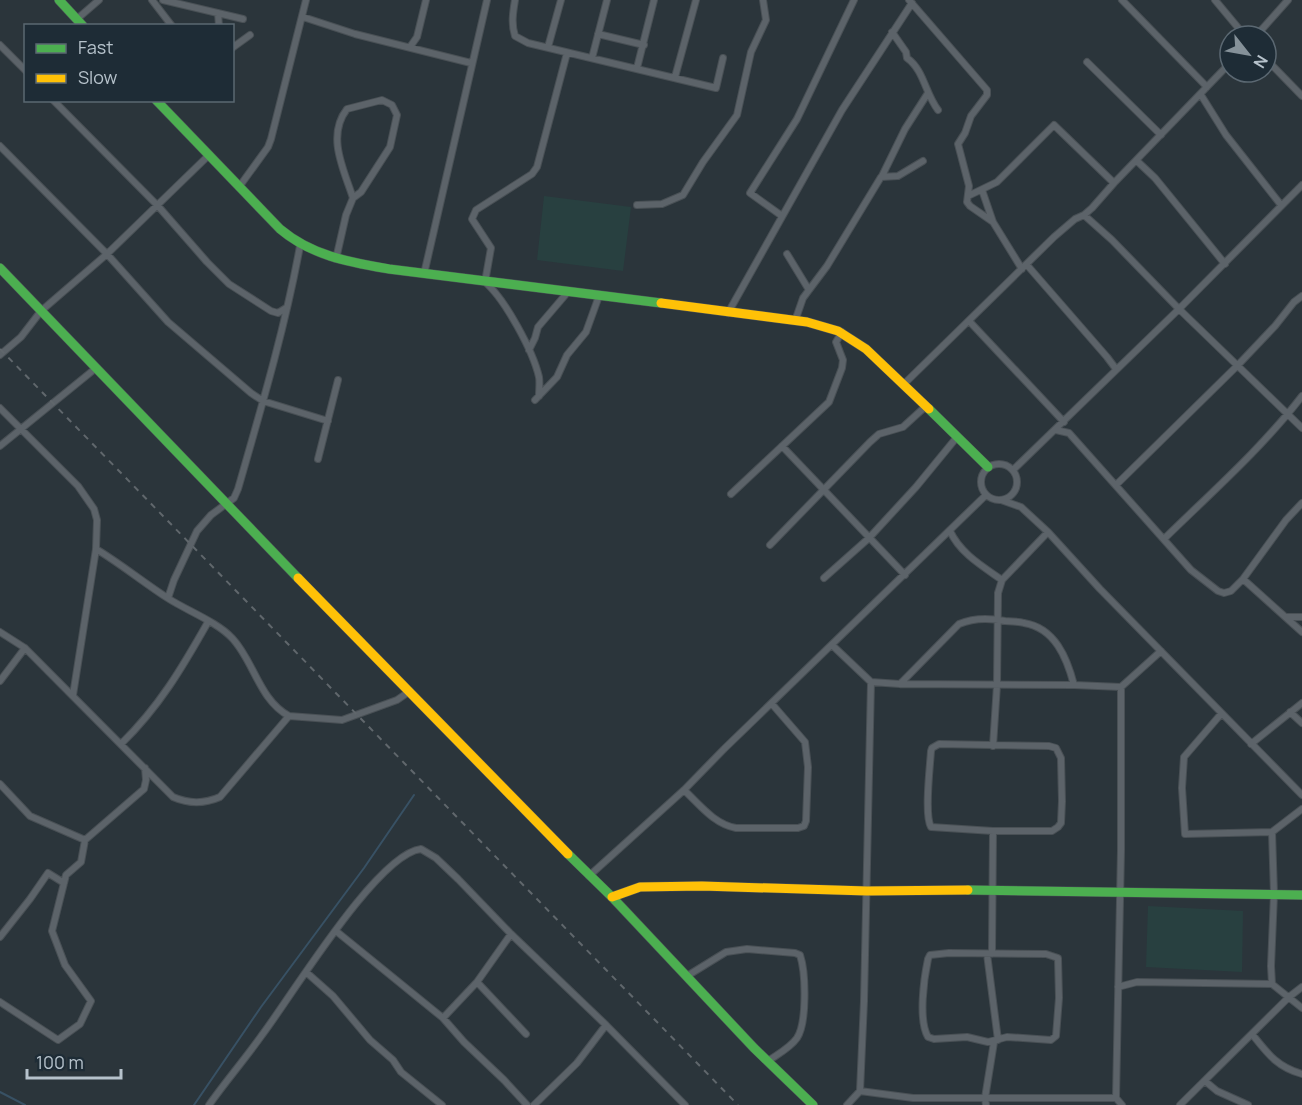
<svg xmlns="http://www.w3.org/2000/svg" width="1302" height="1105" viewBox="0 0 1302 1105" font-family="Manrope,sans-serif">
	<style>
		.green { fill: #284040 }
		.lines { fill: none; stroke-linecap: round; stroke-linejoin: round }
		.stream { stroke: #385164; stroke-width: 2 }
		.street-casing { stroke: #495055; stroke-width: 8 }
		.fast-casing { stroke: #495055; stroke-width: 10 }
		.slow-casing { stroke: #495055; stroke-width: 10 }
		.street { stroke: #5c6369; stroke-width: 6 }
		.fast { stroke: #4caf50; stroke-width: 9 }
		.slow { stroke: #ffc107; stroke-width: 9 }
		.rail { stroke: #60676c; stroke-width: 2; stroke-dasharray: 6 6; stroke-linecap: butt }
	</style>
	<rect width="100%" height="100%" fill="#2b353b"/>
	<path class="green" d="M 544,196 L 631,207 L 623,271 L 537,260 Z
		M 1148,906 L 1243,911 L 1242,972 L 1146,967 Z"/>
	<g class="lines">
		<path class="stream" d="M 0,1092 L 25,1105
			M 194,1105 L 261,1007 L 364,868 L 414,795"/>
		<defs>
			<path id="street" d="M 152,0 L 172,26
				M 163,0 L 243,19
				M 515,0 C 513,12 511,24 515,36 L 528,43 L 716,88 L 723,58
				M 909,0 L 987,90 L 987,95 L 971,116 L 965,133 L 958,144 L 969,186 L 967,202 L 970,206 L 993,222 L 1022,269
				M 1122,0 L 1207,87
				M 1215,0 L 1245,36
				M 218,13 L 219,26
				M 303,17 L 355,34 L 471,63
				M 77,19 L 99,0
				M 892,32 L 906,52 L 907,58 C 924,70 925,93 938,110
				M 598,34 L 644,45
				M 1256,36 L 1288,0
				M 0,45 L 26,71
				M 410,47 L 417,37 L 426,0
				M 548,47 L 561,0
				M 232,48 L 250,35
				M 592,58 L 607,0
				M 1266,59 L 1302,96
				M 1087,62 L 1161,135
				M 637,68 L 654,0
				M 675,77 L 696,0
				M 1201,95 L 1226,135 L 1281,205
				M 53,100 L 158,206 L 207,262 L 229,284 L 271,311 L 278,313 L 286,308
				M 0,146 L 107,254 L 168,322 L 251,393 L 263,401 L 328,421
				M 1137,161 L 1155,178 L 1225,264
				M 882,176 L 905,129 L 928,93
				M 239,187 L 268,147 L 271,139 L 306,0
				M 982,190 L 993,222
				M 968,196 L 997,182 L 1054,125 L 1114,183
				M 637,205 L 662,204 L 683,195 L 703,162 L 737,115 L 751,52 L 766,20 L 763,0
				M 1084,215 L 1112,240 L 1179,309 L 1302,428
				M 782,216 L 750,193 L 797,119 L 854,0
				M 787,254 L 809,290
				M 336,259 L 346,215 L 353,198 L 361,192 L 390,147 L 397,115 L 392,105 L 382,100 L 347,109 C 326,136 344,170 353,198
				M 1027,265 L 1107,357 L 1116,369
				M 424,274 L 487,0
				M 728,313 L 842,110 L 912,3
				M 795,321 L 803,298 L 827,266 L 881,177 L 898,176 L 923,161
				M 970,322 L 1064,422
				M 529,350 L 535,338 L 538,327 L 567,293
				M 0,355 L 21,337 L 41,311 L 107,254 L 209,155
				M 1238,365 L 1275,326 L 1294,302 L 1302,296
				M 904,384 L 1054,237 L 1075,219 L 1084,215 L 1092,208 L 1114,183 L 1230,63
				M 539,396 C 539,390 540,382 539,377 C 533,351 505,299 485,282 L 491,248 L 472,219 L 476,210 L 532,174 L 537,167 L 567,53
				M 535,400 L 557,377 L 567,355 L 586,332 L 599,296
				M 0,408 L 78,486 L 94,509 L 97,520 L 96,549 L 73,695
				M 1056,430 L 1069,433 L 1191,570 L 1218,591 L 1224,593 L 1231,591 L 1243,579 L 1286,520 L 1302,503
				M 0,446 L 96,368
				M 782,446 L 905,575
				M 318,459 L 338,380
				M981 482a18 18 0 1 1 36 0a18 18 0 1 1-36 0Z
				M 1013,470 L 1179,309 L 1302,185
				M 1116,485 L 1238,365
				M 731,494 L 829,402 L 842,368 L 843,360 L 836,342 L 842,332
				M 1001,500 L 1021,507 L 1048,532 L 1100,589 L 1302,795
				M 950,531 C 960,553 982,566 1002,580
				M 1165,538 C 1212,492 1262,448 1302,396
				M 770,545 L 870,442 L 879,434 L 903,427 L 926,406
				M 96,549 C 121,564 144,583 169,599 C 188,611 217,622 232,638 C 254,661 259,700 289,716 L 342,720 L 397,700 L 410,691
				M 824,578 L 869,538 L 916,487 L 957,437
				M 1243,579 L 1302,632
				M 168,598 L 174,580 L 197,531 L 211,515 L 234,498 L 238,489 C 261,409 285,328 300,246
				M 1287,617 L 1302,617
				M 0,632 L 25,648 L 173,797 C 189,804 204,804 220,797 L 289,716
				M 832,645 L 871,682 L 900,684 L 1074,685 L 1121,687 L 1161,651
				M 0,681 L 25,648
				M 900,684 L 959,624 C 973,618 990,618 1005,621 C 1012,622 1018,621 1024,623 C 1055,628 1067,658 1074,685
				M 1121,687 L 1121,850 L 1116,1098 L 1122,1105
				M 1290,712 L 1302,723
				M 1221,714 L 1184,757 L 1182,788 L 1185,834 L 1272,832 L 1302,809
				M 121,744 C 159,707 182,668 208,622
				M 939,744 L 1049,746 L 1056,748 L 1061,758 L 1062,801 L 1061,823 L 1058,827 L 1052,831 L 993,831 L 931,827 C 924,815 930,767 931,751 L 932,748 Z
				M 1251,744 L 1302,703
				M 993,746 L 997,685 L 998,593 L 1002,580 L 1048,532
				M 0,784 L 30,816 L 85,840
				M 684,790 C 700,805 714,824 736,828 L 798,828 L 804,826 L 806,821 L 808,767 L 805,742 L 772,704
				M 589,876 L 684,790 L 724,749 L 986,495
				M 336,931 L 443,1018 L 464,1042 L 504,1080 L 527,1105
				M 0,937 L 30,899 L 48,873 L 64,883
				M 949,953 L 1046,954 L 1058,958 L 1059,998 L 1056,1036 L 1051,1040 L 1007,1037 L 988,1042 L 967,1037 L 934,1039 L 928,1037 C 918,1020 924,978 928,959 L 930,955 Z
				M 987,954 L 998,1040
				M 992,954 L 993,831
				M 306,972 L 333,996 L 370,1040 L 393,1060 L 401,1072 L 442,1105
				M 687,976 L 726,952 L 747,949 L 795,953 L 800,955 C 806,973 807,1023 797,1038 C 790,1048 778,1054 768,1061
				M 477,982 L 526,1034
				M 1272,984 L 1271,966 L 1274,894 L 1272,832
				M 1118,987 L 1137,982 L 1272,984 L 1302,1008
				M 0,1002 L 58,1040 L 80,1024 L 91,1001 L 65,965 L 52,931 L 66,875 L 81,862 L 85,840 L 144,789 L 146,780 L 145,768
				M 443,1018 L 477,982 L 511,934
				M 1252,1034 C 1268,1054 1277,1067 1302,1074
				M 1205,1081 L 1217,1091 L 1248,1105
				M 860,1091 L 913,1098 L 1116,1098
				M 209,1105 C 226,1081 245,1059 262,1035 C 291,997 377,854 421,849 L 436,858 L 458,879 L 511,934 L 606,1025 L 685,1105
				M 534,1105 L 577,1063 L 606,1025
				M 847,1105 L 860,1091 L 864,1001 L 871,682
				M 986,1105 L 985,1098 L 994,1042
				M 1180,1105 L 1289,997 L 1302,987"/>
			<path id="fast" d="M 59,0 L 83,26
				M 156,100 L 280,229 C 312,256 349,262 389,269 L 661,303
				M 0,268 L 298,578
				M 929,409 L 988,467
				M 568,854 L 612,897 L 754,1048 L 813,1105
				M 968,890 L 1302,895"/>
			<path id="slow" d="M 661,303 L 807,322 L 838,331 L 866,349 L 929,409
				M 298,578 L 568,854
				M 612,897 L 640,887 L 702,886 L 867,891 L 968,890"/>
		</defs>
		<use href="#street" class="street-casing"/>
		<use href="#fast" class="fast-casing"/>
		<use href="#slow" class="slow-casing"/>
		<use href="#street" class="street"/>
		<use href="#fast" class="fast"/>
		<use href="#slow" class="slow"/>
		<path class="rail" d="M 0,349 L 738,1105"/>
	</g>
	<rect x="24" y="24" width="210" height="78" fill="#1e2c36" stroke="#5b6872" stroke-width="1.5"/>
	<rect x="36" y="44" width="30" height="9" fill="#4caf50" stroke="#5b6872" stroke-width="1.5"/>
	<text x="78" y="54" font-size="18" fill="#b6c2cb">Fast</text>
	<rect x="36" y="74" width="30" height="9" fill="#ffc107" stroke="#5b6872" stroke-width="1.5"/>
	<text x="78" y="84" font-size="18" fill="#b6c2cb">Slow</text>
	<g transform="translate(1248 54) rotate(121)"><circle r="28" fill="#1e2c36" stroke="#5b6872" stroke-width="1.5"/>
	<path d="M0-4.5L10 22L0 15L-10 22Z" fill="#859199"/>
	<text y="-9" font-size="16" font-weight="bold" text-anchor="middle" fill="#b6c2cb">N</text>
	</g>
	<path d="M27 1069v9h94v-9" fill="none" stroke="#b6c2cb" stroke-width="3"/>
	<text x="36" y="1069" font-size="18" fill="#b6c2cb" stroke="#1e2c36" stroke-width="4.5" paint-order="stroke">100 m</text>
</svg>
